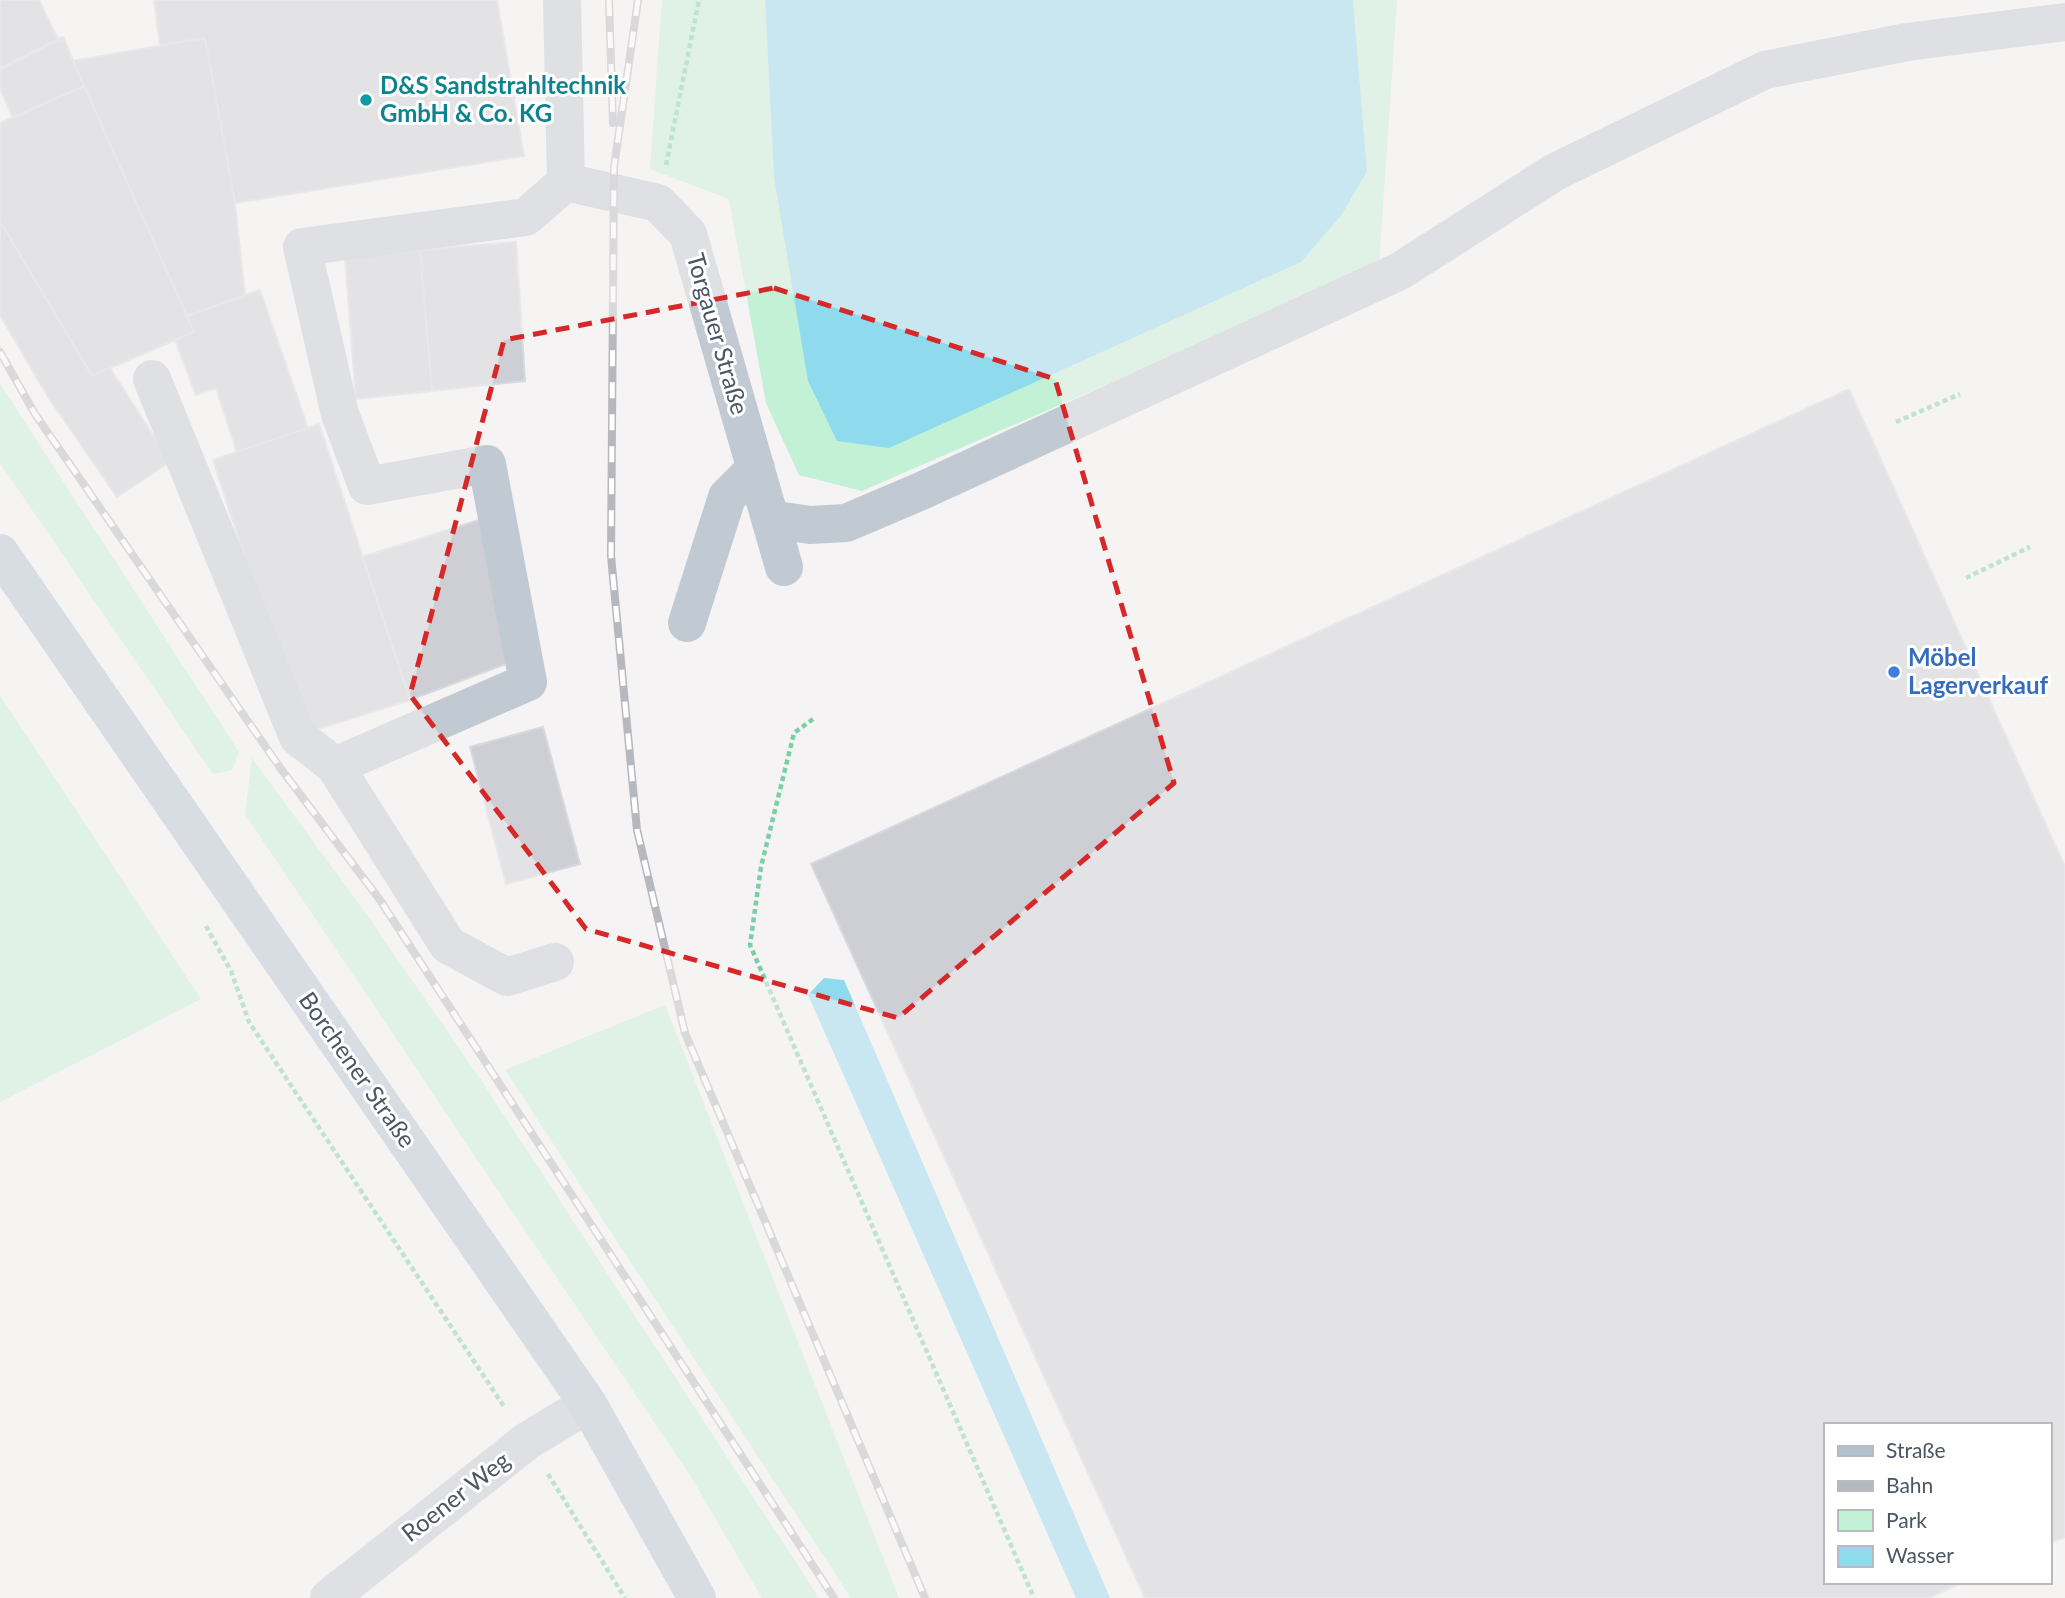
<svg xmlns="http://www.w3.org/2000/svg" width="2065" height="1598" viewBox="0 0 2065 1598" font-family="Lato,sans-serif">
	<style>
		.green { fill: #c3f1d5 }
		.water { fill: #90daee }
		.building { fill: #cdcfd5; stroke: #d7d9de; stroke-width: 2 }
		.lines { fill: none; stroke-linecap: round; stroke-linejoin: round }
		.path { stroke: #7ad0a6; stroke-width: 4.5; stroke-dasharray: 5 3.5; stroke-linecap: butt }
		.minor { stroke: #c1cad2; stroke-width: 38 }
		.major { stroke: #b3c2d1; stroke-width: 38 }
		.rail-casing { stroke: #b5b8bd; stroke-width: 8 }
		.rail { stroke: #fff; stroke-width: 5; stroke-dasharray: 16; stroke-linecap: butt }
		.marked { fill: none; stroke: #d62828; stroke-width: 5; stroke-dasharray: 14 9; stroke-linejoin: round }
		.culture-dot { fill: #0f9aa8; stroke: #fff; stroke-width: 2.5 }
		.shop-dot { fill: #3f7fe0; stroke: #fff; stroke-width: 2.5 }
		.labels { text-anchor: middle; stroke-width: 6; stroke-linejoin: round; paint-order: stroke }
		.culture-label { font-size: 24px; font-weight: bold; fill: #0d838f; stroke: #fff; text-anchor: start }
		.street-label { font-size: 24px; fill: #4a5661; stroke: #fff }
		.shop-label { font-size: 24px; font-weight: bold; fill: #366cbe; stroke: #fff; text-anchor: start }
	</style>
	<rect width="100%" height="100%" fill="#f5f3f3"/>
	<path class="green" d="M 662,0 L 765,0 L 774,177 L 1367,171 L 1353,0 L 1397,0 L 1379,266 L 862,491 L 799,475 L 766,403 L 729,199 L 650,169 Z
		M 0,384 L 239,752 L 232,770 L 213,774 L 0,463 Z
		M 0,696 L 201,999 L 0,1102 Z
		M 252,758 L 364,911 L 483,1083 L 819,1598 L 762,1598 L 693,1480 L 245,814 Z
		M 665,1005 L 899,1598 L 851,1598 L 505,1070 Z"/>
	<path class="water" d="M 765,0 L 1353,0 L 1367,171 L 1342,214 L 1301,262 L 889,448 L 837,441 L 808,381 L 774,177 Z
		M 824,978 L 844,980 L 1110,1598 L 1076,1598 L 808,995 Z"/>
	<path class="building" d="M 0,0 L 39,0 L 58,39 L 0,68 Z
		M 154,0 L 497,0 L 524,156 L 235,203 L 205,38 L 160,45 Z
		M 63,37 L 84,86 L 13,118 L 0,89 L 0,70 Z
		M 205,38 L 235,203 L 245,296 L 187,316 L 73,61 Z
		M 84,86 L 194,332 L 92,376 L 0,221 L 0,123 Z
		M 0,221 L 92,376 L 110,368 L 170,462 L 117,497 L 48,397 L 0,315 Z
		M 516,242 L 525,381 L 432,391 L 420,250 Z
		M 420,250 L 432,391 L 356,399 L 345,258 Z
		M 260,290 L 308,428 L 237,452 L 216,388 L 196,395 L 175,340 L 194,332 L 187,316 Z
		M 1849,389 L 2065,867 L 2065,1537 L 2049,1544 L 2049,1425 L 1825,1425 L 1825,1582 L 1964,1582 L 1929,1598 L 1145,1598 L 811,864 Z
		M 319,424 L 410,700 L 302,734 L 213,460 Z
		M 479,520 L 511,662 L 410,700 L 362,557 Z
		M 543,727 L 580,864 L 506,884 L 470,747 Z"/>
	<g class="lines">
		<path class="path" d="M 666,165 L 699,0
			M 1896,422 L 1960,394
			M 1966,578 L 2030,547
			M 813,719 L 794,733 L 761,867 L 750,945 L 1034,1598
			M 206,926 L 231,971 L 249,1022 L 505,1408
			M 548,1474 L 625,1598"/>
		<path class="minor" d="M 562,0 L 566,182
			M 566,182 L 658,203 L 688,234 L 784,567
			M 152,379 L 298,737 L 335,766
			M 770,519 L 810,525 L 846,523 L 919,492 L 1400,271 L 1555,172 L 1765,70 L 1907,42 L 2065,22
			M 687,623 L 727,497 L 756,468
			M 555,962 L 507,977 L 448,945 L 335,766 L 528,682 L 487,464 L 367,486 L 340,414 L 302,247 L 526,217 L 566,182
			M 329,1598 L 527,1441 L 588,1404"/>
		<path class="major" d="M 0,553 L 588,1404 L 697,1598"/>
		<defs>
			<path id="rail" d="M 609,0 L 613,123
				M 638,0 L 614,167 L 611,556 L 637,830 L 685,1033 L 925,1598
				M 0,352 L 35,414 L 281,769 L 380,900 L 834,1598"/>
		</defs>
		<use href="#rail" class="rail-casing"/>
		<use href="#rail" class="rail"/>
	</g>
	<path d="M0 0H2065V1598H0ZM 774,288 L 1055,379 L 1174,783 L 898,1018 L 586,929 L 410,695 L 504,340 Z" fill="#f5f3f3" fill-opacity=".55" fill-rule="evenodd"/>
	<path class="marked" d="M 774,288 L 1055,379 L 1174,783 L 898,1018 L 586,929 L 410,695 L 504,340 Z"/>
	<circle class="culture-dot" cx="366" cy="100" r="7"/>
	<circle class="shop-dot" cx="1894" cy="672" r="7"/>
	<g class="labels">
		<g class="culture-label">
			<text x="380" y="94">D&amp;S Sandstrahltechnik<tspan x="380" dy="28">GmbH &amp; Co. KG</tspan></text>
		</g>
		<g class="street-label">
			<text transform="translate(717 334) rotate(74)" y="8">Torgauer Straße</text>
			<text transform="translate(357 1070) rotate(55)" y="8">Borchener Straße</text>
			<text transform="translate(456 1497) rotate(-38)" y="8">Roener Weg</text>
		</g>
		<g class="shop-label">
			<text x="1908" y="666">Möbel<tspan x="1908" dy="28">Lagerverkauf</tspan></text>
		</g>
	</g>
	<rect x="1824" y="1423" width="228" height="161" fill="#ffffff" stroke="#b7bbc0" stroke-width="2"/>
	<rect x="1838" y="1446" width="35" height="10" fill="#b3c2d1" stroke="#b7bbc0" stroke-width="2"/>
	<text x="1886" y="1458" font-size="21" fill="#4a5661">Straße</text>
	<rect x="1838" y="1481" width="35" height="10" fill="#b5b8bd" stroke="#b7bbc0" stroke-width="2"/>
	<text x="1886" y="1493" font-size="21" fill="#4a5661">Bahn</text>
	<rect x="1838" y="1510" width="35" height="21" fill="#c3f1d5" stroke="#b7bbc0" stroke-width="2"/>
	<text x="1886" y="1528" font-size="21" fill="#4a5661">Park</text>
	<rect x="1838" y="1546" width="35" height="21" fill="#90daee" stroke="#b7bbc0" stroke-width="2"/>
	<text x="1886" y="1563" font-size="21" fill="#4a5661">Wasser</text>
</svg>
